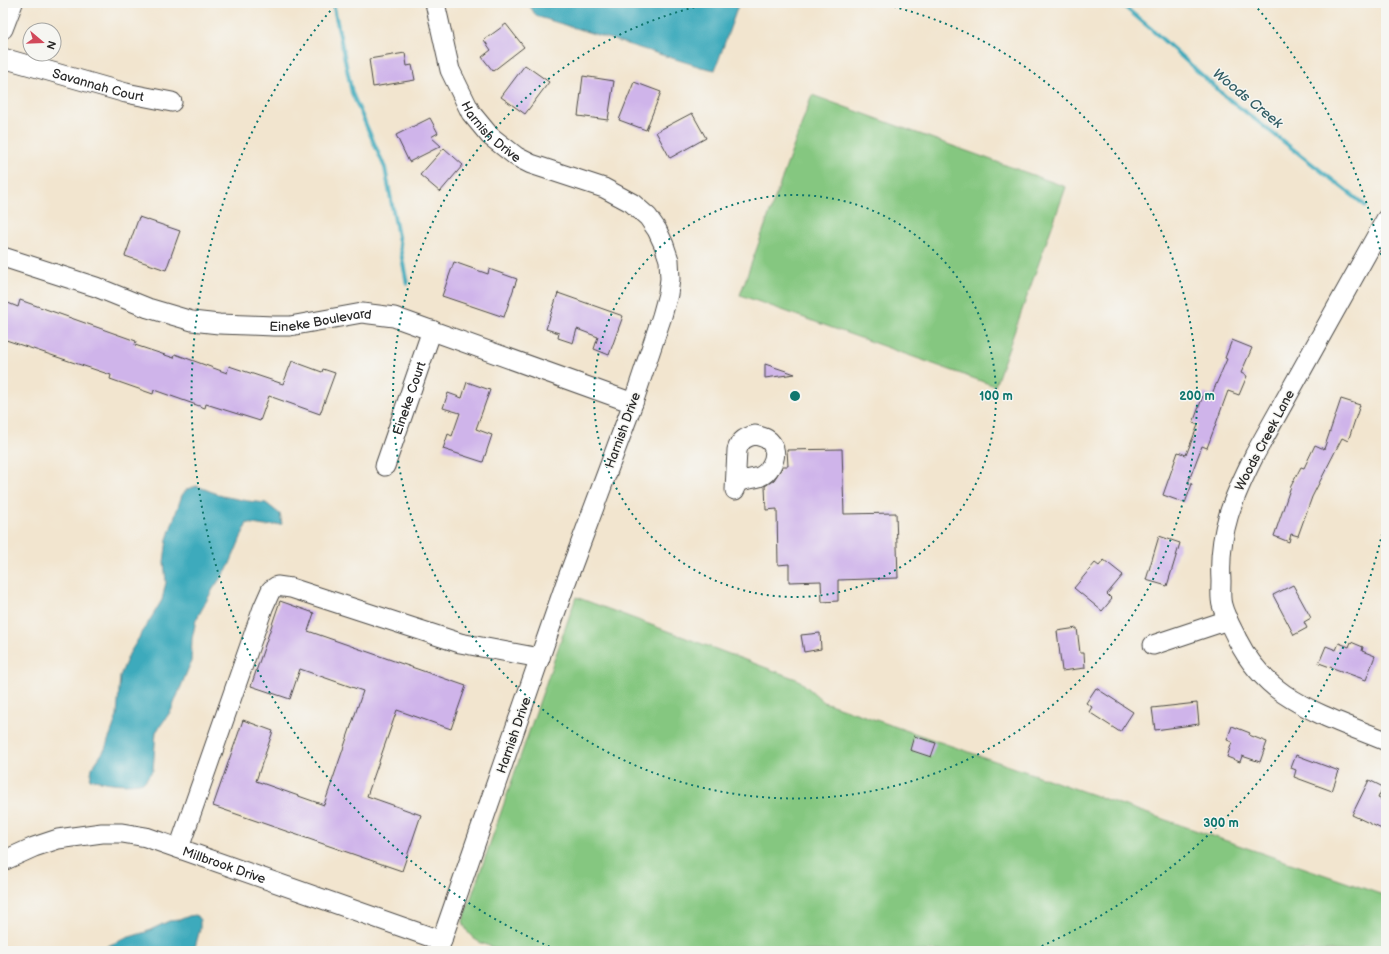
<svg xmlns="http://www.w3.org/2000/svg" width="1389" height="954" viewBox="0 0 1389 954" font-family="'Balsamiq Sans',sans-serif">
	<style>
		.green { fill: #85c780; stroke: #587956 }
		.water { fill: #3daabc; stroke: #346a74 }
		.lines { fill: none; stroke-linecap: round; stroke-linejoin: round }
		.stream { stroke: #3daabc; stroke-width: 4 }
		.building { fill: #cfb4ea }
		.minor-casing { stroke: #494744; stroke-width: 21 }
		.minor { stroke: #fff; stroke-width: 19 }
		.ring { fill: none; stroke: #0f766e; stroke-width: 2; stroke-dasharray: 2 4 }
		.labels { text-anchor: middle; stroke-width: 3; stroke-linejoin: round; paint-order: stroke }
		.street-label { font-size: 13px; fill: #2b2b2b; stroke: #f6f6f2 }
		.water-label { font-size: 14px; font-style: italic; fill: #325e65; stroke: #f6f6f2 }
		.centre { fill: #0f766e; stroke: #f6f6f2; stroke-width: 2 }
		.ring-label { font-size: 12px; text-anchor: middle; font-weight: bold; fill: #0f766e; stroke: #f6f6f2; stroke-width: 3; stroke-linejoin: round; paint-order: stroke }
	</style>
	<rect width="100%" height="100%" fill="#f6f6f2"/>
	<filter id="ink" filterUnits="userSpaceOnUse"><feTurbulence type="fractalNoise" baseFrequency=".025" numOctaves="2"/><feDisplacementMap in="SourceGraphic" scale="8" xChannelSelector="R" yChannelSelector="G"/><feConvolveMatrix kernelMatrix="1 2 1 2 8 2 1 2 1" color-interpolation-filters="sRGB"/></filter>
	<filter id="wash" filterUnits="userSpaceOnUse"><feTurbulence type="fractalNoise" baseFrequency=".012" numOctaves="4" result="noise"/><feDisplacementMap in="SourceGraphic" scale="16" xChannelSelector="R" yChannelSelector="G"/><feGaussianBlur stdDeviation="0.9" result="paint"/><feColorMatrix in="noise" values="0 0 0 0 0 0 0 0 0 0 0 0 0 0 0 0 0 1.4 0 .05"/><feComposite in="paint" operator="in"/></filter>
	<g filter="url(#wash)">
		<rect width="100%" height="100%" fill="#f2e5cf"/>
		<path class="green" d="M 812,95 L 1066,187 L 995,386 L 740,295 Z
			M 576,597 L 799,680 L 824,702 L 1386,896 L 1386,951 L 504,951 C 485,944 469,943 463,921 Z"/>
		<path class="water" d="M 528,3 L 739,3 L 715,70 L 701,67 L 536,16 Z
			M 197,486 L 222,496 L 248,501 L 266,503 L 280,514 L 282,524 L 265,526 L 247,523 L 229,566 L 213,589 L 196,620 L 192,639 L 191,662 L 171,711 L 156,732 L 153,770 L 144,782 C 128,786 106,783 90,779 L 92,768 L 105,749 L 117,716 L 120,676 L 129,654 L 162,600 L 166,582 L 164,562 L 167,539 L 182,495 L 187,489 Z
			M 196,915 L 200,920 L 200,929 L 194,951 L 96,951 L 126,938 L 146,932 L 169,921 L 179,920 L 189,916 Z"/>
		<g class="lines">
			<path class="stream" d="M 333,3 L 352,93 L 385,168 L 407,284
				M 1120,3 L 1150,28 L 1225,96 L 1366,206"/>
		</g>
		<g id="blocks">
			<path class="building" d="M 506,24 L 524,47 L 493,71 L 482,57 L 491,50 L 484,40 Z
				M 405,53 L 407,66 L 412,65 L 415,80 L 373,87 L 369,59 Z
				M 525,65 L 549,82 L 525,114 L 501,97 Z
				M 583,76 L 614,81 L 608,120 L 578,116 Z
				M 634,82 L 661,92 L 646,130 L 619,120 Z
				M 692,113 L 706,138 L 670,158 L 656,132 Z
				M 430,118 L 438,133 L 431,137 L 441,146 L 409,162 L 396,135 Z
				M 444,148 L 463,165 L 440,192 L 420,175 Z
				M 139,217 L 180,231 L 166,270 L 125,256 Z
				M 454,262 L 488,274 L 489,269 L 517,279 L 504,317 L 442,296 Z
				M 558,293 L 623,316 L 609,355 L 594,349 L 598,337 L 577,329 L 573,343 L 558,338 L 559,333 L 546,329 Z
				M 20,300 L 136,341 L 135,345 L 174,358 L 175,354 L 227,373 L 229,366 L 283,384 L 292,361 L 322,372 L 323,369 L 335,373 L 320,414 L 269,396 L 260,421 L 206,404 L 205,408 L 154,390 L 153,394 L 110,379 L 111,375 L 3,339 L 3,301 L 18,307 Z
				M 1232,340 L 1252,348 L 1241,373 L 1247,376 L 1239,395 L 1228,391 L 1207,448 L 1202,446 L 1188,483 L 1192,484 L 1185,503 L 1163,495 L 1178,452 L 1186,455 L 1198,425 L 1193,423 L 1204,393 L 1211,396 L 1227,359 L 1225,358 Z
				M 765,364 L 795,374 L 765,378 Z
				M 467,382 L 490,390 L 476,429 L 492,435 L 483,462 L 443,449 L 448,434 L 452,436 L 460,413 L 443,408 L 448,393 L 462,398 Z
				M 1341,399 L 1360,405 L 1348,441 L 1342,438 L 1312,497 L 1298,536 L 1291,534 L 1289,542 L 1274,536 L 1291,486 L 1301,467 L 1304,468 L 1315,445 L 1324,449 Z
				M 842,449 L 844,514 L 896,513 L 898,578 L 838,580 L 838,601 L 822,602 L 821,581 L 789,582 L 789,564 L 778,565 L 777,509 L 766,510 L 765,486 L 774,480 L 783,466 L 788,466 L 787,450 Z
				M 1159,536 L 1180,543 L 1167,586 L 1146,580 Z
				M 1104,560 L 1123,575 L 1107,594 L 1112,599 L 1102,611 L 1074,588 L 1095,563 L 1099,566 Z
				M 1293,585 L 1311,618 L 1304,622 L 1307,628 L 1294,635 L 1273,595 Z
				M 280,601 L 314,613 L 308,631 L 466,686 L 451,729 L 397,710 L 367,796 L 421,815 L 402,871 L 213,806 L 243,720 L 273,731 L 256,781 L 324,805 L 363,691 L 300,669 L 290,699 L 251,686 Z
				M 1077,628 L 1080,653 L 1084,653 L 1085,668 L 1062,671 L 1057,631 Z
				M 820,633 L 821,649 L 804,652 L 801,635 Z
				M 1351,642 L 1363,647 L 1362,651 L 1375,656 L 1366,680 L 1319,663 L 1326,646 L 1336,650 L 1339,643 L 1349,647 Z
				M 1096,688 L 1133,712 L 1120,732 L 1089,712 L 1092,707 L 1086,703 Z
				M 1197,703 L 1199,724 L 1155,730 L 1152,708 Z
				M 1232,726 L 1250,733 L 1249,735 L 1267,742 L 1260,762 L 1242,756 L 1240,762 L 1227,757 L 1232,742 L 1227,740 Z
				M 914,736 L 936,743 L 931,757 L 910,750 Z
				M 1296,755 L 1339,771 L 1332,791 L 1294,777 L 1296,770 L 1291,768 Z
				M 1369,780 L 1383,787 L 1378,798 L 1386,802 L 1386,831 L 1352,815 Z"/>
		</g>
	</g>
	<g filter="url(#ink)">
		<use href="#blocks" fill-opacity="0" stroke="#494744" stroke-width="1"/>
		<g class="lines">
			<defs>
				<g id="minor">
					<path id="s1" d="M 435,3 L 450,70 L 471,113 L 490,136 L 517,157 L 531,164 L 604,188 L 632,203 L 648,217 L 657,230 L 664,245 L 669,260 L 670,279 L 668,294 L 662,316 L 633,403 L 565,585 L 438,951"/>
					<path d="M 3,29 L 13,3"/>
					<path id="s2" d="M 3,58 L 126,93 L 172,102"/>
					<path d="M 1386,219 L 1255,454 C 1233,498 1218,531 1221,581 C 1221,589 1220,598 1222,605 C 1225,617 1232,628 1237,639 C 1248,661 1264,680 1284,694 C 1315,715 1352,727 1386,741"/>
					<path id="s3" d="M 3,257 L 96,287 L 148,308 L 192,321 L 219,324 L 274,326 L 290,326 L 362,313 L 394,317 L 633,403"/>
					<path d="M 755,435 C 764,437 771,439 774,449 C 777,459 769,473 759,477 C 753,479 745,479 740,482 C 738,483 736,487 735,490 L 737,450 C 740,440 746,437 755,435 Z"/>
					<path id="s4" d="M 385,466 L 432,330"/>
					<path d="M 1153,645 L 1228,620"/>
					<path d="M 179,848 L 263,608 L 271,590 L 277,586 L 291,588 L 460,643 L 540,658"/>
					<path id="s5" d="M 3,861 L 34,847 L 58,839 L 102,833 L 122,833 L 146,837 L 442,941"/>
				</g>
			</defs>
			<use href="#minor" class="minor-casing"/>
			<use href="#minor" class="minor"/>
		</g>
	</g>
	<g class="ring">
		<circle cx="795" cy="396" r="201"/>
		<path d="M882 4A402 402 0 1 1 708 4"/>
		<path d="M1386 516A603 603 0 0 1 1035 949M555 949A603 603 0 0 1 336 4M1254 4A603 603 0 0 1 1386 276"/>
	</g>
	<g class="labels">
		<g class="street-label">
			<text dy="5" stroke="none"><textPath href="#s2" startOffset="99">Savannah Court</textPath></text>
			<text dy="5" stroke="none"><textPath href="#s1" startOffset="144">Harnish Drive</textPath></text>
			<text dy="5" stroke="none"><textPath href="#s3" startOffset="329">Eineke Boulevard</textPath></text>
			<text dy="5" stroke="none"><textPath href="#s4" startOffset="72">Eineke Court</textPath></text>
			<text transform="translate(622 430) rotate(-70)" y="5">Harnish Drive</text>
			<text transform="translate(1264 440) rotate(-62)" y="5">Woods Creek Lane</text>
			<text transform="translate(513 735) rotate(-71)" y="5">Harnish Drive</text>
			<text dy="5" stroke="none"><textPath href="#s5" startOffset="231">Millbrook Drive</textPath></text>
		</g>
		<g class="water-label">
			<text transform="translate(1248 98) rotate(39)" y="5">Woods Creek</text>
		</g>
	</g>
	<circle cx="795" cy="396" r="6" class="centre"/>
	<g class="ring-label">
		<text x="996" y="400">100 m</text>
		<text x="1197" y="400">200 m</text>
		<text x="1221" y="827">300 m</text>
	</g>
	<rect width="1389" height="954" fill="none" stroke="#f6f6f2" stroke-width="16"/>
	<g transform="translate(42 42) rotate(109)"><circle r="19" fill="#f6f6f2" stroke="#a5a5a2"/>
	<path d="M0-3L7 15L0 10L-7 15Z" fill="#d1495b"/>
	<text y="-6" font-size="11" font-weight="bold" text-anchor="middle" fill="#2b2b2b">N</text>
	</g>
</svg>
